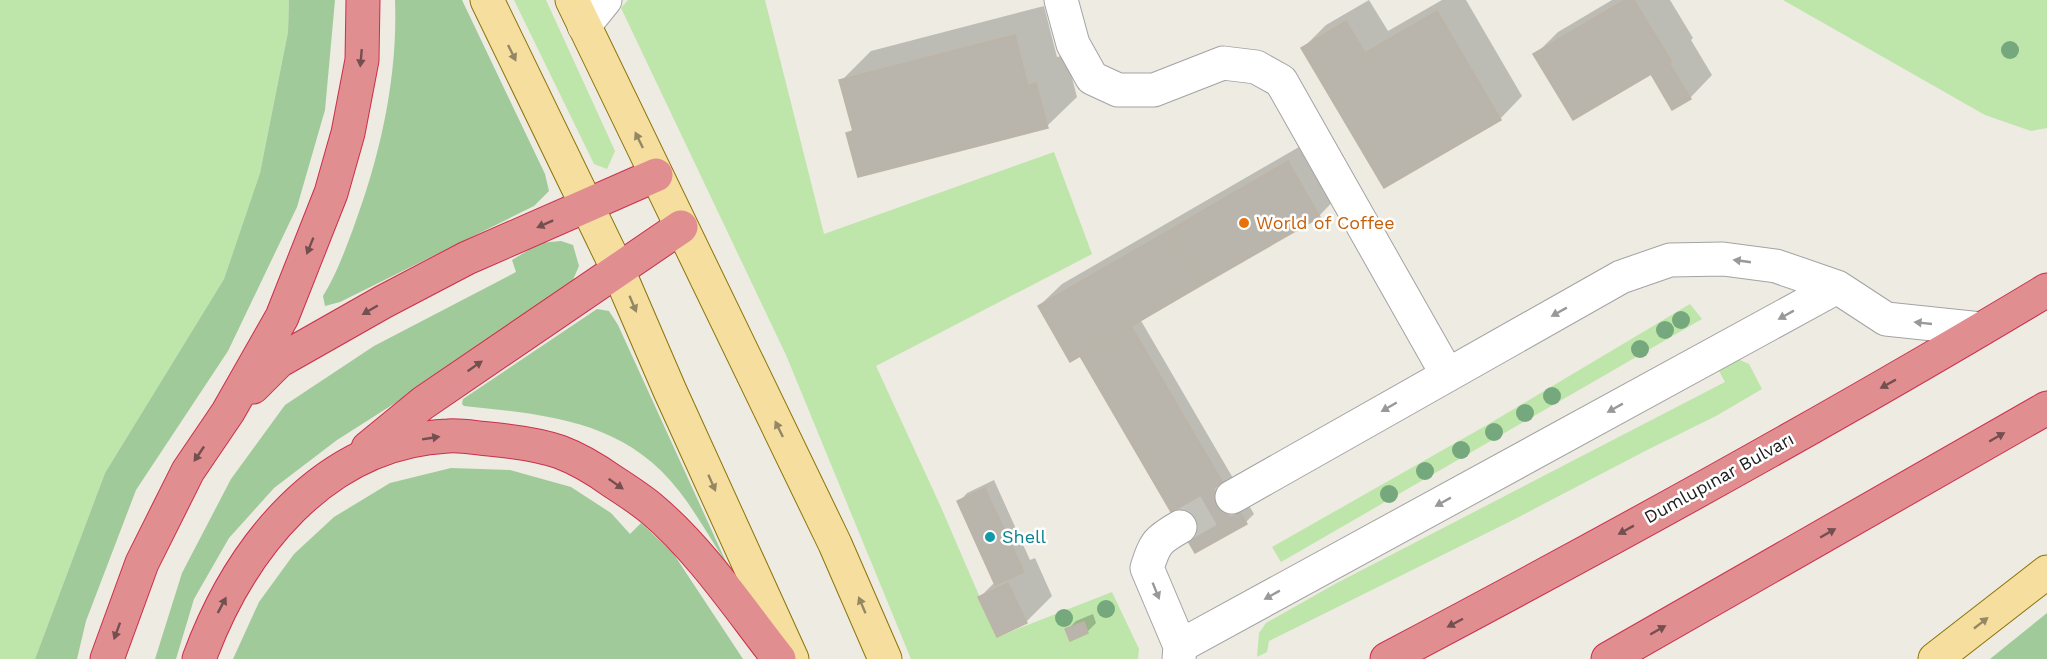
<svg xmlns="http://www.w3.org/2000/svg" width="2047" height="659" viewBox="0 0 2047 659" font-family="'Work Sans',sans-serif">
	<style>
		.grass { fill: #bee5aa }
		.forest { fill: #a0ca99 }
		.shadow { fill: #0003 }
		.building { fill: #b9b4ac; stroke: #bdb4a6; stroke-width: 1.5 }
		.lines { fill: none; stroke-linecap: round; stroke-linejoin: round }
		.minor-tunnel { stroke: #c3c2ba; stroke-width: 33; stroke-dasharray: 33 16; stroke-linecap: butt }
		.minor-casing { stroke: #a3a3a3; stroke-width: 35 }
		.major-casing { stroke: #8b7509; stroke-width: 35 }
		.highway-casing { stroke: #cc2e4b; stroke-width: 35 }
		.minor { stroke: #fff; stroke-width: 33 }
		.major { stroke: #f6de9e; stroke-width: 33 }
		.highway { stroke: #e08e90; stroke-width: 33 }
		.tree { fill: #75a87c }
		.oneway { fill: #948764 }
		.oneway2 { fill: #744f50 }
		.oneway3 { fill: #999 }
		.food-dot { fill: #e8710a; stroke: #fff; stroke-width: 2 }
		.culture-dot { fill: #0f9aa8; stroke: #fff; stroke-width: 2 }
		.labels { text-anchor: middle; stroke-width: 5; stroke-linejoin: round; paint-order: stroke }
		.food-label { font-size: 18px; fill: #c56008; stroke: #fff; text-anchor: start }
		.street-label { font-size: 18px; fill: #1c1c1c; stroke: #fff }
		.culture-label { font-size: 18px; fill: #0d838f; stroke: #fff; text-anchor: start }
	</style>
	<rect width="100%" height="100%" fill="#edebe2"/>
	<path class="grass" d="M 0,0 L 289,0 L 288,32 L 260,173 L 224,279 L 105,473 L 35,659 L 0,659 Z
		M 514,0 L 546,0 L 615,151 L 607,169 L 594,164 Z
		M 628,0 L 765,0 L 824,234 L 1054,152 L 1092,254 L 876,366 L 940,505 L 997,637 L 1112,592 L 1139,649 L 1138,659 L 911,659 L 786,355 L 621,8 Z
		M 1783,0 L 2047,0 L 2047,128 L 2031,131 L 1985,115 Z
		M 1690,304 L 1702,319 L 1281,562 L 1272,547 L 1487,425 Z
		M 1733,357 L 1749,364 L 1762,389 L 1716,416 L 1647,450 L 1511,521 L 1269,641 L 1267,652 L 1257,657 L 1259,633 L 1266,623 L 1335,584 L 1725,382 L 1713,360 Z"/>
	<path class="forest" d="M 289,0 L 335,0 L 325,110 L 297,207 L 228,351 L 136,490 L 86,621 L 77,659 L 35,659 L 105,473 L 224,279 L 260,173 L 288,32 Z
		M 395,0 L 462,0 L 545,174 L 549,191 L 534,206 L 340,302 L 325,306 L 323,296 C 336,275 344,253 353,229 C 380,157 398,78 395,0 Z
		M 561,241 L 573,245 L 579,266 L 572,282 L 436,377 L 337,440 L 274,488 L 229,538 L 194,599 L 176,659 L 155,659 L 182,573 L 231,479 L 285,405 L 374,346 L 516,272 L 512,260 L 540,243 Z
		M 597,309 L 609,311 L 618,325 L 727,564 C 711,540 697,514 679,491 C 624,420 547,415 464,406 L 462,404 L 463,399 Z
		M 451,468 L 510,470 L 571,487 L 611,513 L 630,534 L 641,523 L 673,553 L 743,659 L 233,659 L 259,602 L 294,554 L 334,517 L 390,483 Z
		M 2047,613 L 2047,659 L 1990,659 Z"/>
	<path class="shadow" d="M 1369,0 L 1388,31 L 1442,0 L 1466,0 L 1522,96 L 1500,119 L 1303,48 L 1326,25 Z
		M 1612,0 L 1670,0 L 1693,38 L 1691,40 L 1712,75 L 1690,98 L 1652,72 L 1535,55 L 1558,32 Z
		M 1044,6 L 1057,57 L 1066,55 L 1077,97 L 1047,126 L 848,134 L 854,128 L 841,81 L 871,51 Z
		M 1311,140 L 1341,193 L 1319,216 L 1140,319 L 1254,514 L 1246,522 L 1081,357 L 1039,306 L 1062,284 Z
		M 994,480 L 1030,560 L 1035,558 L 1052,596 L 1026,622 L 980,597 L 995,582 L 959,502 L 967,493 Z
		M 1093,614 L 1096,623 L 1087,632 L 1067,630 L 1076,621 Z"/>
	<path class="building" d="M 1625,0 L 1634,0 L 1672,62 L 1669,63 L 1691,99 L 1672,110 L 1651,74 L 1573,120 L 1533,54 Z
		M 1437,11 L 1501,120 L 1384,188 L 1301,48 L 1346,21 L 1365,53 Z
		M 1015,35 L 1028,86 L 1036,83 L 1048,128 L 858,177 L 846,133 L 853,131 L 839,80 Z
		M 1288,161 L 1320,217 L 1200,286 L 1168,231 Z
		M 1168,231 L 1200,286 L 1070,362 L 1038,306 Z
		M 1131,326 L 1247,524 L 1195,553 L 1080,356 Z
		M 985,488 L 1024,572 L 995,585 L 957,501 Z
		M 1008,583 L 1027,623 L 997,637 L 978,597 Z
		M 1084,622 L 1088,633 L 1070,641 L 1065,629 Z"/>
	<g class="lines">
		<path class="minor-tunnel" d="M 1180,527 L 1232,497"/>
		<defs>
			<path id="minor" d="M 1061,0 L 1073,44 L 1092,78 L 1118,90 L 1154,90 L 1223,63 L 1256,67 L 1281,81 L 1447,374
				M 584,26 L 605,0
				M 1232,497 L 1621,277 L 1670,260 L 1723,259 L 1776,266 L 1837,287 L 1886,319 L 1981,329
				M 1180,646 L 1837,287
				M 1179,659 L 1180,646 L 1147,568 C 1155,543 1157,540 1180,527"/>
			<path id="major" d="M 487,0 L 617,268 L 670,391 L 792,659
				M 572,0 L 835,544 L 885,659
				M 1935,659 L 2047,572"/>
			<path id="highway" d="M 253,387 L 279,361 L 383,302 L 467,258 L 656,175
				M 368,448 L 423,403 L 681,227
				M 107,659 L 142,563 L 188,471 L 228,412 L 282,317 L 331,193 L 348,133 L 362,60 L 363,0
				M 199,659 C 239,550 322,442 448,436 C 461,435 476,438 489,439 C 511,441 540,445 560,452 C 576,458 598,471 612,481 C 626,490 640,499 653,510 C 702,552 739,608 779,659
				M 1387,659 C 1610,541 1831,420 2047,290
				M 1608,659 L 2047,408"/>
		</defs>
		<use href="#minor" class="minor-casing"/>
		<use href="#major" class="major-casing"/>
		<use href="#highway" class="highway-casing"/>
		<use href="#minor" class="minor"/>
		<use href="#major" class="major"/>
		<use href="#highway" class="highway"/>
	</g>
	<g class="tree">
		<circle cx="2010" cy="50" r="9"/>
		<circle cx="1681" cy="320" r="9"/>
		<circle cx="1665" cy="330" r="9"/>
		<circle cx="1640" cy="349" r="9"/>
		<circle cx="1552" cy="396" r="9"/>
		<circle cx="1525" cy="413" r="9"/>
		<circle cx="1494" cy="432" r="9"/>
		<circle cx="1461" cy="450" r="9"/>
		<circle cx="1425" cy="471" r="9"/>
		<circle cx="1389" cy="494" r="9"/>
		<circle cx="1106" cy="609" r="9"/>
		<circle cx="1064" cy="618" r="9"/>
	</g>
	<defs><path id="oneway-solid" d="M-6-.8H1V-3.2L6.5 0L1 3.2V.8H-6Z" transform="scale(1.5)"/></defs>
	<g class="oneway">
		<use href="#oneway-solid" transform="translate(512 53) rotate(64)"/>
		<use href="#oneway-solid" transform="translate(639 140) rotate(-116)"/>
		<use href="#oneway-solid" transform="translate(633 304) rotate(67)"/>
		<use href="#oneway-solid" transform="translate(779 429) rotate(-116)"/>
		<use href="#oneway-solid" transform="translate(712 483) rotate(66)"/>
		<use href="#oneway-solid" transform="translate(862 605) rotate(-113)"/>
		<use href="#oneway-solid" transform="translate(1981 623) rotate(-38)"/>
	</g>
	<g class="oneway2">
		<use href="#oneway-solid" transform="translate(361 58) rotate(95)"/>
		<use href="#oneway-solid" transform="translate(545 224) rotate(156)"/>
		<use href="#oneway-solid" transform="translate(310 246) rotate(112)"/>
		<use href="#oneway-solid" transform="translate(370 310) rotate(150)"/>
		<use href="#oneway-solid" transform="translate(475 366) rotate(-35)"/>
		<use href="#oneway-solid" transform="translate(1888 384) rotate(151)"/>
		<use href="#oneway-solid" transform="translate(1997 437) rotate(-30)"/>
		<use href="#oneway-solid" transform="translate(431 438) rotate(-9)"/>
		<use href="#oneway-solid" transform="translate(199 454) rotate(124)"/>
		<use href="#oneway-solid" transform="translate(616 484) rotate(35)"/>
		<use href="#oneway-solid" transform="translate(1626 530) rotate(151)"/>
		<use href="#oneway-solid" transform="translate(1828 533) rotate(-30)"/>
		<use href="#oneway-solid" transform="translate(222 605) rotate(-62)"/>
		<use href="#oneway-solid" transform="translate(1455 623) rotate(152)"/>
		<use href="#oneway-solid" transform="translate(1658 630) rotate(-30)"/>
		<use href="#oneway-solid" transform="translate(117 631) rotate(110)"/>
	</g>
	<g class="oneway3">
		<use href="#oneway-solid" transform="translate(1742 261) rotate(-172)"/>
		<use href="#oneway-solid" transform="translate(1559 312) rotate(151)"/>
		<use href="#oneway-solid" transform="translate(1786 315) rotate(151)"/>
		<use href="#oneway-solid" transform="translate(1923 323) rotate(-174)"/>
		<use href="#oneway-solid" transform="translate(1389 407) rotate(150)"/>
		<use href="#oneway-solid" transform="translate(1615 408) rotate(151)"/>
		<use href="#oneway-solid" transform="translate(1443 502) rotate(151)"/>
		<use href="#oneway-solid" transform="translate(1156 591) rotate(68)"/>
		<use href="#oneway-solid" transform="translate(1272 595) rotate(151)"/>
	</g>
	<circle class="food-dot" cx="1244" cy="223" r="6"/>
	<circle class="culture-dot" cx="990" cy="537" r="6"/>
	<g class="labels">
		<g class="food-label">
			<text x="1256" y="229">World of Coffee</text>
		</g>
		<g class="street-label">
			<text transform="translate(1719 478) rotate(-29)" y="6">Dumlupınar Bulvarı</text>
		</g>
		<g class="culture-label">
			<text x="1002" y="543">Shell</text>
		</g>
	</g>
</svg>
